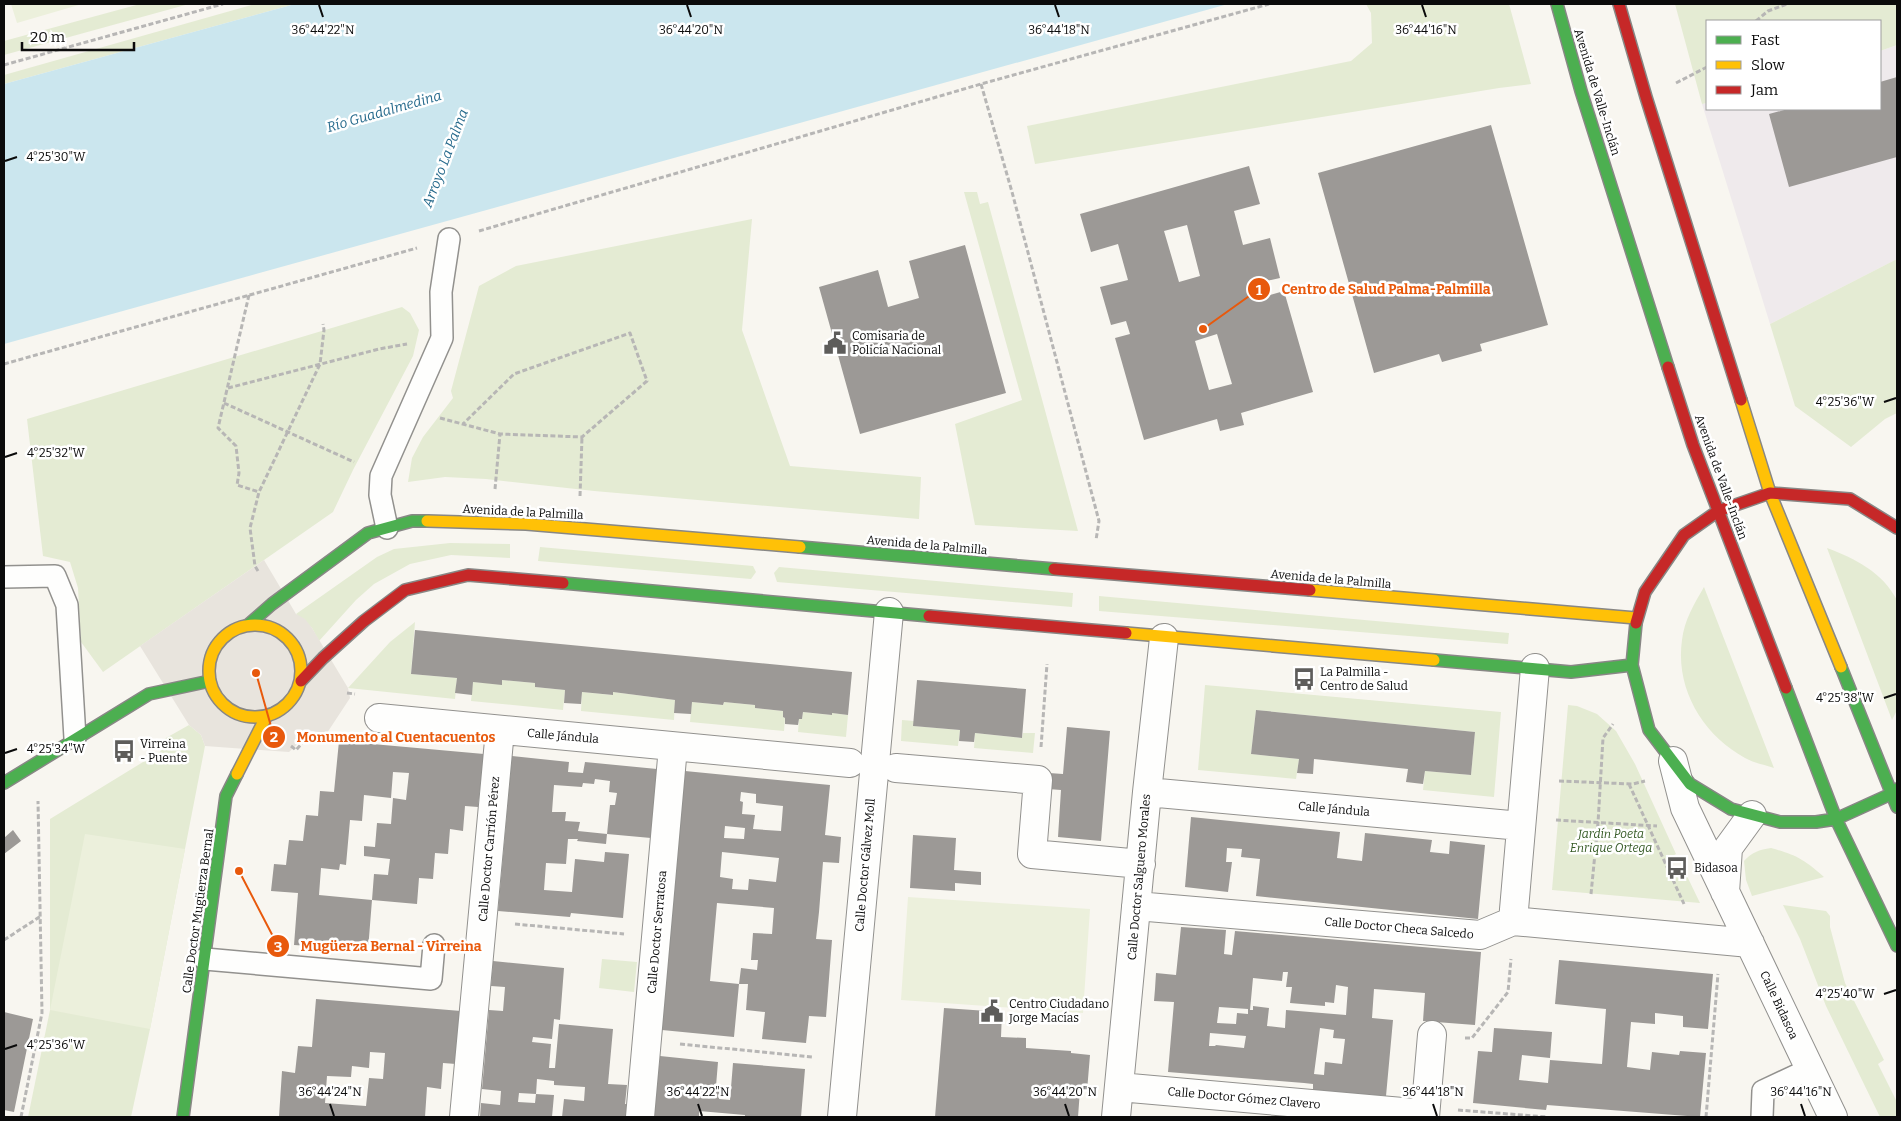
<svg xmlns="http://www.w3.org/2000/svg" width="1901" height="1121" viewBox="0 0 1901 1121" font-family="Bitter,serif">
	<style>
		.industrial { fill: #efeaec }
		.green { fill: #e4ebd3 }
		.pitch { fill: #ecf0dc }
		.plaza { fill: #e8e4dd }
		.water { fill: #cbe6ee }
		.building { fill: #9c9996; fill-rule: evenodd }
		.lines { fill: none; stroke-linecap: round; stroke-linejoin: round }
		.lane-casing { stroke: #92918e; stroke-width: 24 }
		.street-casing { stroke: #92918e; stroke-width: 30 }
		.fast-casing { stroke: #888785; stroke-width: 14 }
		.slow-casing { stroke: #888785; stroke-width: 14 }
		.jam-casing { stroke: #888785; stroke-width: 14 }
		.path { stroke: #b7b6b5; stroke-width: 3; stroke-dasharray: 5 2.5; stroke-linecap: butt }
		.lane { stroke: #fefefd; stroke-width: 21 }
		.street { stroke: #fefefd; stroke-width: 28 }
		.fast { stroke: #4caf50; stroke-width: 11 }
		.slow { stroke: #ffc107; stroke-width: 11 }
		.jam { stroke: #c62828; stroke-width: 11 }
		.ticks { fill: none; stroke: #0b0b0b; stroke-width: 2 }
		.labels { text-anchor: middle; stroke-width: 5; stroke-linejoin: round; paint-order: stroke }
		.street-label { font-size: 12px; fill: #0b0b0b; stroke: #fff }
		.poi-label { font-size: 12px; fill: #0b0b0b; stroke: #fff; text-anchor: start }
		.park-label { font-size: 12px; font-style: italic; fill: #355a25; stroke: #fff }
		.water-label { font-size: 14px; font-style: italic; fill: #266a8c; stroke: #fff }
		.ticks-label { font-size: 12px; text-anchor: middle; fill: #0b0b0b; stroke: #fff; stroke-width: 5; stroke-linejoin: round; paint-order: stroke }
		.leader { fill: none; stroke: #e8590c; stroke-width: 2 }
		.callout-dot { fill: #e8590c; stroke: #fff; stroke-width: 2 }
		.mark-label { font-size: 15px; text-anchor: middle; font-weight: bold; fill: #fff }
		.callout-label { font-size: 14px; text-anchor: middle; font-weight: bold; fill: #e8590c; stroke: #fff; stroke-width: 5; stroke-linejoin: round; paint-order: stroke }
	</style>
	<rect width="100%" height="100%" fill="#f8f6f0"/>
	<path class="industrial" d="M 1897,45 L 1897,259 L 1770,324 L 1702,104 L 1707,103 L 1707,109 L 1880,109 L 1880,51 Z"/>
	<path class="green" d="M 140,4 L 189,4 L 4,55 L 4,41 Z
		M 255,4 L 295,4 L 4,84 L 4,75 Z
		M 1366,4 L 1509,4 L 1531,84 L 1499,88 L 1035,164 L 1027,126 L 1351,61 L 1372,43 L 1371,13 Z
		M 1675,4 L 1897,4 L 1897,45 L 1880,51 L 1880,21 L 1707,21 L 1707,103 L 1702,104 Z
		M 964,192 L 977,192 L 980,204 L 988,202 L 1078,531 L 975,525 L 955,424 L 1022,400 Z
		M 752,219 L 742,330 L 790,466 L 921,477 L 919,519 L 594,491 L 486,479 L 445,477 L 408,482 L 412,458 L 423,437 L 453,398 L 451,391 L 479,286 L 516,266 Z
		M 1897,259 L 1897,413 L 1885,419 L 1851,447 L 1795,406 L 1770,324 Z
		M 402,307 L 410,313 L 419,330 L 413,356 L 353,470 L 333,512 L 103,672 L 81,642 L 78,588 L 70,562 L 43,556 L 27,419 Z
		M 450,543 L 510,544 L 510,558 L 451,555 L 410,564 L 374,584 L 356,600 L 319,641 L 312,628 L 296,614 L 377,557 L 394,549 Z
		M 540,547 L 753,566 L 756,572 L 751,579 L 538,561 Z
		M 1827,548 C 1856,559 1882,572 1897,600 L 1897,710 L 1892,720 Z
		M 779,567 L 1073,593 L 1072,607 L 777,582 L 774,573 Z
		M 1704,587 L 1774,768 C 1765,765 1754,763 1745,758 C 1703,735 1675,689 1682,640 C 1684,621 1694,604 1704,587 Z
		M 1099,596 L 1509,633 L 1508,644 L 1099,611 Z
		M 415,622 L 411,674 L 457,678 L 455,699 L 348,688 L 390,642 Z
		M 502,680 L 535,683 L 535,687 L 565,690 L 563,710 L 471,701 L 473,682 L 502,684 Z
		M 1205,685 L 1501,712 L 1494,797 L 1423,790 L 1425,771 L 1471,775 L 1475,732 L 1256,710 L 1251,754 L 1299,759 L 1296,779 L 1198,770 Z
		M 582,692 L 612,695 L 613,692 L 675,700 L 674,720 L 581,711 Z
		M 692,702 L 723,705 L 724,702 L 755,705 L 755,708 L 783,711 L 783,717 L 785,718 L 784,731 L 690,722 Z
		M 1568,705 L 1577,706 L 1597,714 L 1616,731 L 1635,764 L 1676,854 L 1669,858 L 1678,878 L 1686,874 L 1700,903 L 1552,890 Z
		M 803,712 L 832,715 L 832,713 L 848,715 L 846,737 L 798,732 L 799,719 L 802,719 Z
		M 902,720 L 914,721 L 914,726 L 960,730 L 958,746 L 901,741 Z
		M 189,725 L 201,735 L 205,746 L 150,1029 L 131,1117 L 28,1117 L 50,1010 L 50,819 L 161,751 L 157,743 Z
		M 975,733 L 1022,738 L 1023,733 L 1035,733 L 1033,753 L 974,748 Z
		M 1771,848 C 1796,855 1804,859 1824,877 L 1752,896 L 1746,880 L 1744,861 C 1752,852 1759,850 1771,848 Z
		M 1783,905 L 1826,911 L 1830,916 L 1830,927 L 1845,983 L 1884,1060 L 1878,1064 L 1897,1102 L 1897,1117 L 1880,1117 L 1826,1006 L 1800,939 Z
		M 602,959 L 637,962 L 634,992 L 599,988 Z"/>
	<path class="pitch" d="M 11,4 L 82,4 L 17,23 Z
		M 85,834 L 185,849 L 150,1029 L 50,1010 Z
		M 908,897 L 1090,909 L 1083,1013 L 901,1000 Z"/>
	<path class="plaza" d="M 264,560 L 296,614 L 305,619 L 312,628 L 348,688 L 350,698 L 327,733 L 311,731 L 289,752 L 205,746 L 201,735 L 189,725 L 140,646 Z"/>
	<path class="water" d="M 295,4 L 1228,4 L 4,344 L 4,84 Z"/>
	<path class="building" d="M 1897,77 L 1897,157 L 1789,187 L 1769,114 L 1788,109 L 1880,109 L 1880,82 Z
		M 1491,125 L 1548,325 L 1480,344 L 1482,351 L 1442,362 L 1439,354 L 1374,373 L 1318,173 Z
		M 1249,166 L 1260,204 L 1234,211 L 1243,245 L 1270,238 L 1280,278 L 1266,281 L 1270,295 L 1284,291 L 1313,392 L 1241,413 L 1244,425 L 1220,431 L 1217,419 L 1144,440 L 1115,338 L 1130,334 L 1126,321 L 1111,325 L 1100,287 L 1128,280 L 1118,244 L 1091,252 L 1080,214 ZM 1187,225 L 1200,276 L 1179,282 L 1164,231 ZM 1217,334 L 1232,384 L 1209,390 L 1195,341 Z
		M 965,245 L 1006,393 L 860,434 L 819,287 L 878,270 L 888,307 L 919,298 L 909,261 Z
		M 415,630 L 852,672 L 848,715 L 832,713 L 832,715 L 803,712 L 802,719 L 799,719 L 798,725 L 785,724 L 785,718 L 783,717 L 783,711 L 755,708 L 755,705 L 724,702 L 723,705 L 692,702 L 691,714 L 674,713 L 675,700 L 613,692 L 613,695 L 582,692 L 581,704 L 564,703 L 565,690 L 535,687 L 535,683 L 502,680 L 502,685 L 473,682 L 472,695 L 455,693 L 457,678 L 411,674 Z
		M 917,680 L 1026,689 L 1022,738 L 975,733 L 974,742 L 959,741 L 960,730 L 913,726 Z
		M 1256,710 L 1475,732 L 1471,775 L 1425,771 L 1423,784 L 1406,782 L 1408,769 L 1314,759 L 1313,774 L 1297,773 L 1299,759 L 1251,754 Z
		M 1067,727 L 1110,731 L 1101,841 L 1058,837 L 1061,790 L 1048,789 L 1049,773 L 1063,774 Z
		M 339,741 L 484,754 L 478,807 L 465,806 L 463,831 L 450,829 L 448,854 L 435,853 L 433,879 L 419,878 L 417,904 L 372,900 L 368,950 L 294,945 L 298,893 L 271,891 L 274,864 L 286,865 L 289,840 L 303,841 L 306,815 L 318,816 L 320,791 L 334,792 ZM 393,772 L 409,773 L 406,800 L 393,798 L 391,824 L 377,823 L 375,847 L 364,846 L 364,856 L 390,859 L 388,875 L 374,874 L 372,900 L 319,895 L 321,868 L 339,870 L 340,864 L 346,865 L 350,820 L 362,821 L 364,795 L 391,798 Z
		M 512,756 L 569,762 L 568,772 L 583,773 L 585,762 L 657,769 L 651,838 L 607,834 L 610,805 L 615,805 L 617,793 L 609,792 L 610,781 L 595,779 L 594,784 L 583,783 L 582,787 L 554,785 L 552,812 L 566,812 L 565,821 L 580,822 L 578,831 L 607,834 L 606,844 L 577,841 L 578,839 L 568,839 L 566,864 L 546,863 L 544,890 L 572,892 L 575,859 L 604,862 L 605,852 L 629,854 L 623,918 L 571,913 L 570,917 L 498,911 Z
		M 685,771 L 830,785 L 825,835 L 841,837 L 839,863 L 823,862 L 819,912 L 816,939 L 832,940 L 826,1017 L 809,1016 L 806,1043 L 762,1039 L 765,1012 L 746,1010 L 748,984 L 739,984 L 734,1037 L 662,1030 ZM 741,792 L 756,794 L 756,803 L 783,806 L 781,831 L 753,829 L 755,815 L 742,814 L 743,802 L 740,801 ZM 725,826 L 745,828 L 744,839 L 724,838 ZM 722,852 L 779,858 L 776,882 L 749,879 L 748,890 L 732,889 L 733,879 L 720,877 ZM 717,903 L 774,908 L 772,934 L 753,933 L 751,960 L 758,960 L 757,970 L 741,968 L 739,984 L 710,981 Z
		M 1191,817 L 1340,832 L 1337,858 L 1362,861 L 1365,833 L 1432,840 L 1430,852 L 1449,854 L 1450,841 L 1485,845 L 1478,919 L 1256,896 L 1260,859 L 1241,857 L 1242,849 L 1227,848 L 1226,862 L 1232,862 L 1228,892 L 1185,887 Z
		M 13,830 L 21,841 L 4,854 L 4,838 Z
		M 913,835 L 956,838 L 954,870 L 981,872 L 981,885 L 955,883 L 955,891 L 910,888 Z
		M 1181,927 L 1226,930 L 1224,954 L 1232,955 L 1235,931 L 1481,952 L 1475,1025 L 1423,1021 L 1425,993 L 1374,989 L 1372,1018 L 1393,1020 L 1386,1096 L 1313,1090 L 1313,1084 L 1304,1083 L 1168,1072 L 1174,1002 L 1154,1001 L 1155,989 L 1156,973 L 1176,975 ZM 1283,972 L 1288,972 L 1286,987 L 1292,987 L 1290,1003 L 1325,1006 L 1325,1002 L 1334,1003 L 1336,985 L 1348,987 L 1346,1015 L 1286,1010 L 1285,1028 L 1267,1026 L 1269,1008 L 1253,1006 L 1253,1010 L 1250,1010 L 1253,978 L 1282,981 ZM 1219,1007 L 1248,1009 L 1248,1014 L 1237,1013 L 1236,1024 L 1217,1023 ZM 1320,1028 L 1334,1030 L 1333,1038 L 1345,1039 L 1342,1064 L 1325,1062 L 1324,1075 L 1314,1074 ZM 1210,1033 L 1246,1036 L 1244,1048 L 1216,1045 L 1215,1046 L 1209,1046 Z
		M 1559,960 L 1713,974 L 1708,1029 L 1683,1027 L 1683,1016 L 1655,1013 L 1655,1024 L 1631,1022 L 1627,1067 L 1650,1070 L 1652,1052 L 1679,1055 L 1680,1051 L 1706,1053 L 1700,1117 L 1547,1105 L 1546,1110 L 1473,1103 L 1478,1051 L 1492,1052 L 1494,1028 L 1552,1032 L 1550,1058 L 1522,1055 L 1519,1080 L 1548,1083 L 1550,1060 L 1602,1064 L 1606,1009 L 1555,1004 Z
		M 493,961 L 564,968 L 560,1020 L 554,1019 L 552,1039 L 533,1037 L 532,1042 L 551,1044 L 549,1068 L 555,1068 L 559,1024 L 613,1029 L 608,1084 L 627,1085 L 625,1104 L 628,1104 L 626,1117 L 562,1117 L 564,1099 L 584,1101 L 585,1087 L 554,1085 L 554,1081 L 537,1079 L 536,1094 L 519,1093 L 518,1102 L 535,1103 L 536,1094 L 554,1095 L 552,1117 L 480,1117 L 481,1103 L 500,1105 L 501,1091 L 482,1089 L 489,1010 L 503,1011 L 505,987 L 491,986 Z
		M 316,999 L 461,1011 L 456,1064 L 443,1063 L 441,1089 L 427,1087 L 425,1117 L 279,1117 L 282,1071 L 295,1073 L 298,1046 L 312,1047 ZM 370,1052 L 385,1053 L 383,1079 L 369,1078 L 366,1106 L 325,1103 L 327,1076 L 351,1077 L 352,1066 L 369,1068 Z
		M 944,1008 L 1002,1012 L 1001,1037 L 1026,1038 L 1026,1048 L 1071,1051 L 1071,1053 L 1090,1055 L 1087,1091 L 1080,1090 L 1078,1117 L 935,1117 Z
		M 4,1012 L 33,1019 L 14,1112 L 4,1110 Z
		M 660,1056 L 718,1062 L 716,1086 L 721,1087 L 719,1099 L 730,1100 L 733,1063 L 805,1069 L 801,1117 L 745,1117 L 745,1115 L 699,1111 L 699,1117 L 654,1117 Z"/>
	<g class="lines">
		<defs>
			<path id="lane" d="M 387,528 L 380,495 L 381,476 L 442,338 L 441,292 L 449,239
				M 4,577 L 55,576 L 67,605 L 75,738
				M 205,959 L 431,979 L 434,945
				M 1762,1117 L 1763,1091 L 1810,1069"/>
			<path id="street" d="M 379,718 L 850,763
				M 1673,761 L 1685,808 L 1833,1117
				M 896,768 L 1038,780 L 1032,854 L 1141,864
				M 1147,792 L 1521,826
				M 1725,892 L 1728,848 L 1752,815
				M 1136,906 L 1480,935 L 1513,921 L 1750,943
				M 1513,921 L 1535,668
				M 1119,1087 L 1425,1114
				M 464,1117 L 500,730
				M 640,1117 L 673,747
				M 842,1117 L 889,612
				M 1116,1117 L 1147,792 L 1164,638
				M 1425,1117 L 1432,1035"/>
			<path id="fast" d="M 1557,4 L 1581,91 L 1668,367
				M 800,547 L 1054,569
				M 563,583 L 929,616
				M 1636,623 L 1632,665 L 1649,730 L 1690,784 L 1731,809 L 1780,822 L 1816,822 L 1836,819 L 1891,794 L 1897,789
				M 248,625 L 272,604 L 368,533 L 412,521 L 427,521
				M 1434,660 L 1571,672 L 1632,665
				M 1841,667 L 1897,807
				M 1786,688 L 1836,819 L 1897,946
				M 4,783 L 149,694 L 210,681
				M 183,1117 L 226,796 L 237,774"/>
			<path id="slow" d="M 1741,400 L 1770,493 L 1841,667
				M 427,521 L 526,524 L 800,547
				M 1310,590 L 1636,618
				M209 671a46 46 0 1 1 92 0a46 46 0 1 1-92 0Z
				M 1126,633 L 1434,660
				M 237,774 L 266,717"/>
			<path id="jam" d="M 1619,4 L 1646,97 L 1741,400
				M 1668,367 L 1693,445 L 1786,688
				M 1054,569 L 1310,590
				M 929,616 L 1126,633
				M 1636,623 L 1645,592 L 1684,535 L 1718,511 L 1770,493 L 1850,499 L 1897,528
				M 301,681 L 323,658 L 364,621 L 405,590 L 468,575 L 563,583"/>
		</defs>
		<use href="#lane" class="lane-casing"/>
		<use href="#street" class="street-casing"/>
		<use href="#fast" class="fast-casing"/>
		<use href="#slow" class="slow-casing"/>
		<use href="#jam" class="jam-casing"/>
		<path class="path" d="M 1756,21 L 1768,11 L 1787,4
			M 4,65 L 223,4
			M 1676,83 L 1707,67
			M 981,84 L 1012,192 L 1099,521 L 1096,540
			M 479,231 L 981,84 L 1269,4
			M 249,295 L 218,428 L 236,446 L 239,473 L 237,485 L 259,492
			M 4,364 L 417,248
			M 228,388 L 379,349 L 407,344
			M 224,403 L 354,462
			M 440,418 L 500,434 L 582,437 L 647,381 L 630,333 L 514,374 L 463,424
			M 495,489 L 500,434
			M 580,496 L 582,437
			M 258,571 L 255,566 L 250,528 L 259,492 L 320,364 L 324,330 L 323,324
			M 347,693 L 355,694
			M 291,746 L 296,750 L 310,734 L 351,736
			M 1041,747 L 1047,664
			M 1559,781 L 1633,784 L 1645,781
			M 1629,784 L 1684,904
			M 1556,820 L 1657,826
			M 1591,894 L 1598,823 L 1603,738 L 1613,724
			M 515,924 L 624,934
			M 4,940 L 41,916
			M 1465,1038 L 1472,1038 L 1508,992 L 1511,959
			M 680,1044 L 813,1057
			M 1458,1110 L 1547,1117
			M 21,1117 L 42,1013 L 38,801
			M 1706,1117 L 1718,974"/>
		<use href="#lane" class="lane"/>
		<use href="#street" class="street"/>
		<use href="#fast" class="fast"/>
		<use href="#slow" class="slow"/>
		<use href="#jam" class="jam"/>
	</g>
	<path class="ticks" d="M 319,5 L 323,17M 687,5 L 691,17M 1055,5 L 1059,17M 1422,5 L 1426,17M 5,161 L 17,157M 1884,402 L 1896,398M 5,457 L 17,453M 1884,698 L 1896,694M 5,753 L 17,749M 1884,994 L 1896,990M 5,1049 L 17,1045M 330,1104 L 334,1116M 698,1104 L 702,1116M 1065,1104 L 1069,1116M 1433,1104 L 1437,1116M 1801,1104 L 1805,1116"/>
	<defs>
		<symbol id="civic-bare" viewBox="-9 -9 18 18"><path d="M-.6-6.5H3V-4.5H.6V-3L4-1V1h2V6H-6V1h2V-1L-.6-3ZM-1.2 2.5V6h2.4V2.5Z" fill="#5e5d5b" stroke="#fff" stroke-width="2.5" paint-order="stroke"/></symbol>
		<symbol id="bus-bare" viewBox="-9 -9 18 18"><path d="M-5-6H5V4H4V6H2V4H-2V6H-4V4H-5ZM-3.5-4V0h7V-4ZM-3.5 1.2v1.5H-2V1.2ZM2 1.2v1.5H3.5V1.2Z" fill="#5e5d5b" stroke="#fff" stroke-width="2.5" paint-order="stroke"/></symbol>
	</defs>
	<g fill-rule="evenodd">
		<use href="#civic-bare" x="819" y="327" width="32" height="32"/>
		<use href="#bus-bare" x="1288" y="663" width="32" height="32"/>
		<use href="#bus-bare" x="108" y="735" width="32" height="32"/>
		<use href="#bus-bare" x="1661" y="852" width="32" height="32"/>
		<use href="#civic-bare" x="976" y="995" width="32" height="32"/>
	</g>
	<g class="labels">
		<g class="street-label">
			<text transform="translate(1597 92) rotate(73)" y="4">Avenida de Valle-Inclán</text>
			<text transform="translate(1721 477) rotate(70)" y="4">Avenida de Valle-Inclán</text>
			<text transform="translate(523 512) rotate(3)" y="4">Avenida de la Palmilla</text>
			<text transform="translate(927 545) rotate(5)" y="4">Avenida de la Palmilla</text>
			<text transform="translate(1331 579) rotate(5)" y="4">Avenida de la Palmilla</text>
			<text transform="translate(563 736) rotate(5)" y="4">Calle Jándula</text>
			<text transform="translate(1334 809) rotate(5)" y="4">Calle Jándula</text>
			<text transform="translate(489 849) rotate(-85)" y="4">Calle Doctor Carrión Pérez</text>
			<text transform="translate(865 865) rotate(-85)" y="4">Calle Doctor Gálvez Moll</text>
			<text transform="translate(1139 877) rotate(-85)" y="4">Calle Doctor Salguero Morales</text>
			<text transform="translate(198 911) rotate(-82)" y="4">Calle Doctor Mugüerza Bernal</text>
			<text transform="translate(1399 928) rotate(5)" y="4">Calle Doctor Checa Salcedo</text>
			<text transform="translate(657 932) rotate(-85)" y="4">Calle Doctor Serratosa</text>
			<text transform="translate(1779 1005) rotate(65)" y="4">Calle Bidasoa</text>
			<text transform="translate(1244 1098) rotate(5)" y="4">Calle Doctor Gómez Clavero</text>
		</g>
		<g class="poi-label">
			<text x="852" y="340">Comisaria de<tspan x="852" dy="14">Policía Nacional</tspan></text>
			<text x="1320" y="676">La Palmilla -<tspan x="1320" dy="14">Centro de Salud</tspan></text>
			<text x="140" y="748">Virreina<tspan x="140" dy="14">- Puente</tspan></text>
			<text x="1694" y="872">Bidasoa</text>
			<text x="1009" y="1008">Centro Ciudadano<tspan x="1009" dy="14">Jorge Macías</tspan></text>
		</g>
		<g class="park-label">
			<text x="1611" y="838">Jardín Poeta<tspan x="1611" dy="14">Enrique Ortega</tspan></text>
		</g>
		<g class="water-label">
			<text transform="translate(384 111) rotate(-16)" y="5">Río Guadalmedina</text>
			<text transform="translate(445 158) rotate(-69)" y="5">Arroyo La Palma</text>
		</g>
	</g>
	<g class="ticks-label">
		<text x="323" y="34">36°44'22"N</text>
		<text x="691" y="34">36°44'20"N</text>
		<text x="1426" y="34">36°44'16"N</text>
		<text x="1059" y="34">36°44'18"N</text>
		<text x="56" y="161">4°25'30"W</text>
		<text x="1845" y="406">4°25'36"W</text>
		<text x="56" y="457">4°25'32"W</text>
		<text x="1845" y="702">4°25'38"W</text>
		<text x="56" y="753">4°25'34"W</text>
		<text x="1845" y="998">4°25'40"W</text>
		<text x="56" y="1049">4°25'36"W</text>
		<text x="330" y="1096">36°44'24"N</text>
		<text x="698" y="1096">36°44'22"N</text>
		<text x="1065" y="1096">36°44'20"N</text>
		<text x="1433" y="1096">36°44'18"N</text>
		<text x="1801" y="1096">36°44'16"N</text>
	</g>
	<path class="leader" d="M1203 329L1259 289M256 673L274 737M239 871L278 946"/>
	<g class="callout-dot">
		<circle cx="1203" cy="329" r="5"/>
		<circle cx="256" cy="673" r="5"/>
		<circle cx="239" cy="871" r="5"/>
		<circle cx="1259" cy="289" r="12"/>
		<circle cx="274" cy="737" r="12"/>
		<circle cx="278" cy="946" r="12"/>
	</g>
	<g class="mark-label">
		<text x="1259" y="295">1</text>
		<text x="274" y="742">2</text>
		<text x="278" y="952">3</text>
	</g>
	<g class="callout-label">
		<text x="1386" y="294">Centro de Salud Palma-Palmilla</text>
		<text x="396" y="742">Monumento al Cuentacuentos</text>
		<text x="391" y="951">Mugüerza Bernal - Virreina</text>
	</g>
	<rect width="1901" height="1121" fill="none" stroke="#0b0b0b" stroke-width="10"/>
	<rect x="1706" y="20" width="175" height="90" fill="#ffffff" stroke="#9d9d9d"/>
	<rect x="1716" y="36" width="25" height="8" fill="#4caf50" stroke="#9d9d9d"/>
	<text x="1751" y="45" font-size="15" fill="#0b0b0b">Fast</text>
	<rect x="1716" y="61" width="25" height="8" fill="#ffc107" stroke="#9d9d9d"/>
	<text x="1751" y="70" font-size="15" fill="#0b0b0b">Slow</text>
	<rect x="1716" y="86" width="25" height="8" fill="#c62828" stroke="#9d9d9d"/>
	<text x="1751" y="95" font-size="15" fill="#0b0b0b">Jam</text>
	<path d="M22 42v8h112v-8" fill="none" stroke="#0b0b0b" stroke-width="2.5"/>
	<text x="30" y="42" font-size="15" fill="#0b0b0b" stroke="#ffffff" stroke-width="4" paint-order="stroke">20 m</text>
</svg>
